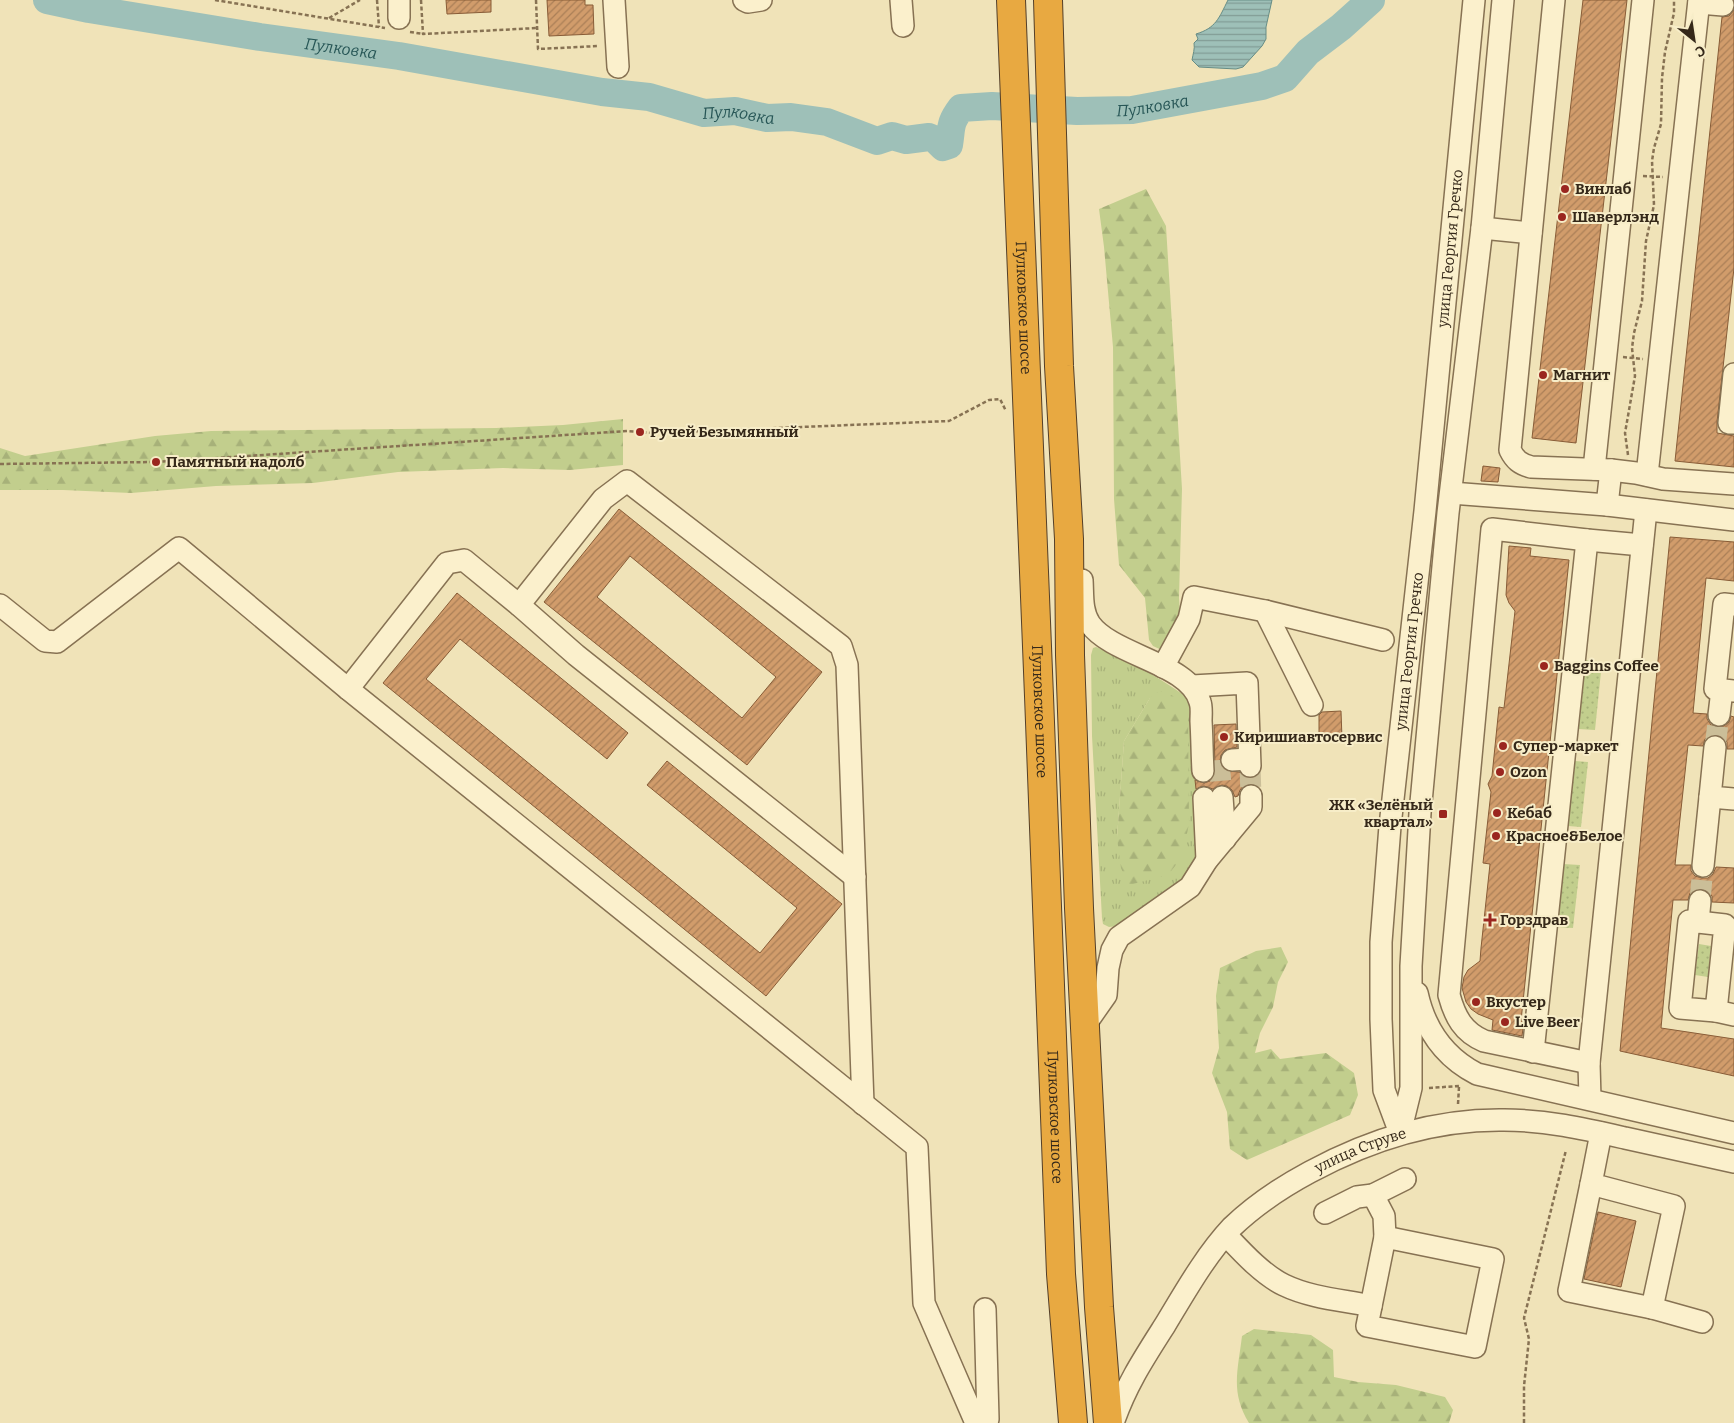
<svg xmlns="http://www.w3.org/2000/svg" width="1734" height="1423" viewBox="0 0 1734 1423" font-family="Bitter,serif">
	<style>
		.grass { fill: url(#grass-tufts); fill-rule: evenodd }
		.forest { fill: url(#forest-firs) }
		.park { fill: url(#park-dots) }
		.water { fill: url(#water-rules); stroke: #668d86 }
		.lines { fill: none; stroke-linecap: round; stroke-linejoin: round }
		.river { stroke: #9ec0b8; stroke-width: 28 }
		.building { fill: url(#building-hatch); stroke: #885c37; fill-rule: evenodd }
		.minor-tunnel { stroke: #cbbe98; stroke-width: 21; stroke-dasharray: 21 11; stroke-linecap: butt }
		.minor-casing { stroke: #877253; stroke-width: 24 }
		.highway-casing { stroke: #543f28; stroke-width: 30 }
		.path { stroke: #877253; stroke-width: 2.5; stroke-dasharray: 4 2.5; stroke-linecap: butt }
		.minor { stroke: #fbf0cc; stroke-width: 21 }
		.highway { stroke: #e8a941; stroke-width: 28 }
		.poi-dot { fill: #9a261f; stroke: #f7edc8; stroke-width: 2 }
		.labels { text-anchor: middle; stroke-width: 4; stroke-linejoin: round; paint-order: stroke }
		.poi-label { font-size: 15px; font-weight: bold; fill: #352819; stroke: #f7edc8; text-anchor: start }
		.street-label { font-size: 15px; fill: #352819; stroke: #f7edc8 }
		.water-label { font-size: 16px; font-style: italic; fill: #275656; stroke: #f7edc8 }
	</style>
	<defs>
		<pattern id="grass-tufts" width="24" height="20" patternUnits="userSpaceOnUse" patternTransform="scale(1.25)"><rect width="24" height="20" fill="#c2ce8d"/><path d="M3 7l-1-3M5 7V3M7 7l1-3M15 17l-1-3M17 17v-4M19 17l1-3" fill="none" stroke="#a7b179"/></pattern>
		<pattern id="forest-firs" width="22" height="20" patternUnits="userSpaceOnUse" patternTransform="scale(1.25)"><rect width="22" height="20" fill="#c2ce8d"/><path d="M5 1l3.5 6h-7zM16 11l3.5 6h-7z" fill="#a7b179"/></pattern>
		<pattern id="park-dots" width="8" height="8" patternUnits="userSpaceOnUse" patternTransform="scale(1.25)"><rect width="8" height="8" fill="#c2ce8d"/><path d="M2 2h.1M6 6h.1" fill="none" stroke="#a7b179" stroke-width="1.8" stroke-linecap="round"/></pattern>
		<pattern id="water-rules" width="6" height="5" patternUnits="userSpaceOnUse" patternTransform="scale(1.25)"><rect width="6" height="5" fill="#9ec0b8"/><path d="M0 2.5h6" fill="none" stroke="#829c95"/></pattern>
		<pattern id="building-hatch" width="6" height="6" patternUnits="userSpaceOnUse" patternTransform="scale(1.25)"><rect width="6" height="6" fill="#d19c6b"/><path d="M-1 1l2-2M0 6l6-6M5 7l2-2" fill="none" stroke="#aa7f57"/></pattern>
	</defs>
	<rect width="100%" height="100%" fill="#f0e3b8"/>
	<path class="grass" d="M 1096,647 C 1131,660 1162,680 1193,701 L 1196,712 L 1202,844 L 1190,874 L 1164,894 L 1118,926 L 1109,927 L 1103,924 L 1102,918 L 1092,736 L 1091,655 L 1093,648 ZM 1150,698 L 1117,838 L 1124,741 Z"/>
	<path class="forest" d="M 1146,189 L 1166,226 L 1182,489 L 1179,598 L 1182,643 L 1168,653 L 1153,646 L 1149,640 L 1145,598 L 1119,565 L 1114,499 L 1113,347 L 1104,247 L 1099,209 Z
		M 623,419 L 623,465 L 570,470 L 503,468 L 398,472 L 313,483 L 216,486 L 131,493 L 63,490 L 0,490 L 0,448 L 25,456 L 155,436 L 211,431 L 496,428 L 563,425 Z
		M 1159,691 C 1173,691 1181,704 1188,716 L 1189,824 L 1182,857 L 1168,875 L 1129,885 L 1121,868 L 1117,838 L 1124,741 L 1150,698 Z
		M 1281,947 L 1288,962 L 1278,982 L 1273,1007 L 1260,1033 L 1255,1053 L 1271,1049 L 1280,1059 L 1326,1053 L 1354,1073 L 1358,1095 L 1350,1115 L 1247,1160 L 1230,1149 L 1227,1112 L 1212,1073 L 1219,1048 L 1216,996 L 1220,968 L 1256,951 Z
		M 1254,1329 L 1311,1335 L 1333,1350 L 1334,1377 L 1358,1382 L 1396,1385 L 1445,1397 L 1453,1410 L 1449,1423 L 1249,1423 C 1230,1392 1238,1370 1242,1336 Z"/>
	<path class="park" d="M 1585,660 L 1602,662 L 1595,730 L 1578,729 Z
		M 1575,761 L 1588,762 L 1581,827 L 1568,826 Z
		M 1563,864 L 1580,865 L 1573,928 L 1556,927 Z
		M 1699,944 L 1711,946 L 1708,977 L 1695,975 Z"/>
	<path class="water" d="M 1228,0 L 1272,0 L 1266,27 L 1266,39 L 1262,46 L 1243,67 L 1236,69 L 1199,67 L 1192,60 C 1193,54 1195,49 1194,43 L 1198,39 L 1196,34 C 1216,28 1219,18 1228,0 Z"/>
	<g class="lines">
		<path class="river" id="s1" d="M 47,0 L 89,9 L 260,37 L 399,56 L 602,92 L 649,97 L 704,113 L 735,111 L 767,118 L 791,117 L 827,122 L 877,141 L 892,136 L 906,140 L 929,137 L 936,140 L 943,147 L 949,145 C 952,127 949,124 961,108 L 992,106 L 1077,111 L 1132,110 L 1262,86 L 1285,78 L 1308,52 L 1341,27 L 1371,0"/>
	</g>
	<path class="building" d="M 446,0 L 491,0 L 491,12 L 447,14 Z
		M 547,0 L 585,0 L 585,5 L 593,5 L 594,34 L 549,36 Z
		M 1583,0 L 1627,0 L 1576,443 L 1532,438 Z
		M 1734,10 L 1734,268 L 1717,422 L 1717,433 L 1734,436 L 1734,467 L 1675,461 L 1722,17 L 1729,16 Z
		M 1483,466 L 1500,468 L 1498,482 L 1481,481 Z
		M 619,509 L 822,672 L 747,765 L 544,602 ZM 630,556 L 776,677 L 742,718 L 597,597 Z
		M 1670,537 L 1734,542 L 1734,581 L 1706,578 L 1693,713 L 1707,714 L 1707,719 L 1711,725 L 1718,727 L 1724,726 L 1729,722 L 1731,716 L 1734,717 L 1734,749 L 1727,749 L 1727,742 L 1723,737 L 1716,735 L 1709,736 L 1705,739 L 1703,746 L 1688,745 L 1675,865 L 1691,865 L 1691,871 L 1695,876 L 1702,878 L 1708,878 L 1713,874 L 1716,867 L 1734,868 L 1734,903 L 1712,902 L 1712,896 L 1708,891 L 1701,889 L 1694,890 L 1690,893 L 1688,900 L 1673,900 L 1661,1028 L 1734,1039 L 1734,1076 L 1620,1051 Z
		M 1509,546 L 1531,548 L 1530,556 L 1569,560 L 1521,1021 L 1524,1021 L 1522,1036 L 1492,1030 L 1493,1020 L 1478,1014 L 1471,1009 L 1466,1002 L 1462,988 L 1464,977 L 1468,970 L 1480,961 L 1481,948 L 1490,864 L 1483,863 L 1491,792 L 1488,784 L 1492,776 L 1499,707 L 1504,708 L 1515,611 L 1509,603 L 1506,595 Z
		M 457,593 L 628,733 L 607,759 L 460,639 L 426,679 L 760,953 L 797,908 L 647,785 L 667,761 L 842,904 L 766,996 L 383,683 Z
		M 1341,711 L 1342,739 L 1319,740 L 1319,715 L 1322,712 Z
		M 1236,724 L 1237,747 L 1225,750 L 1221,755 L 1220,761 L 1222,767 L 1227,771 L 1239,772 L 1244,777 L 1250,778 L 1256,777 L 1256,785 L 1251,784 L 1244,785 L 1240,790 L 1238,796 L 1235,797 L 1232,790 L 1227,786 L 1222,785 L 1213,789 L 1204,786 L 1196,789 L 1195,780 L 1204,783 L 1210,781 L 1214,776 L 1215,770 L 1214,725 Z
		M 1598,1212 L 1636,1221 L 1621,1287 L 1584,1279 Z"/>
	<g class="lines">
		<path class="minor-tunnel" d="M 1715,747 L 1719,715
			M 1219,760 L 1222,797
			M 1250,766 L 1251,796
			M 1700,901 L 1703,866"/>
		<defs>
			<g id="minor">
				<path d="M 399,0 L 399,18"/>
				<path d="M 614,0 L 618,67"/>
				<path d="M 744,0 L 748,2 L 761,0"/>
				<path d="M 901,0 L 903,26"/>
				<path d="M 1554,0 L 1510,450 C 1515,460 1520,464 1531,467 L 1611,470 L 1636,473 L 1663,479 L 1734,484"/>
				<path d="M 1699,3 L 1723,5"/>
				<path d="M 1482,228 L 1531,233"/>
				<path d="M 1734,374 L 1729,423 L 1734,423"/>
				<path d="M 1594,469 L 1643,0"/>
				<path d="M 1647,475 L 1699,0"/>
				<path d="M 1451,493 L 1607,505 L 1734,520"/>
				<path d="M 1607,505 L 1611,470"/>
				<path d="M 1082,580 C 1083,594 1081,611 1090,624 C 1113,656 1190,663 1200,702 C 1202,707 1201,715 1201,721 C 1202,737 1202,754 1203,771"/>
				<path d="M 0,605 L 45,641 L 57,642 L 179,548 L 348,689 L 917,1147 L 924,1303 L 976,1423"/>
				<path d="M 519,605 L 603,499 L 627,481 L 841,646 L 847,665 L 863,1104"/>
				<path d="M 1734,605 L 1724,604 L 1715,689 L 1734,691"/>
				<path d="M 1265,611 L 1312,705"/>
				<path d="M 1163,667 L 1189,619 L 1194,597 L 1265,611 L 1383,640"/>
				<path d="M 1192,686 L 1247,683 L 1250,766"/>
				<path d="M 348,689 L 447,563 L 464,560 L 519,605 L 576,655 L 855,877"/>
				<path d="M 1719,715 L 1722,690"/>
				<path d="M 1715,747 L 1710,797 L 1734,799"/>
				<path d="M 1232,760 L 1249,759"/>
				<path d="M 1222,797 L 1225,839"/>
				<path d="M 1204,798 L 1207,860"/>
				<path d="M 1703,866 L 1710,797"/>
				<path d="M 1689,921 L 1725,925 L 1716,1011 L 1680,1008 Z"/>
				<path d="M 1698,922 L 1700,901"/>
				<path d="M 1417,993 C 1425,1030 1444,1057 1477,1074 L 1734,1133"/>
				<path d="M 1716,1011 L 1734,1015"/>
				<path d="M 1085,1025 L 1106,995 L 1108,968 L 1112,950 L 1119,937 L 1190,887 L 1207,860 L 1251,807 L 1251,796"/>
				<path d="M 1533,1052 L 1587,540"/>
				<path d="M 1589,1063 L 1484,1041 C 1463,1032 1455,1017 1449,995 L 1492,529 L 1587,540 L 1642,545"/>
				<path d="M 1590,1099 L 1589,1063 L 1646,510"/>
				<path id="s2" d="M 1400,1133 L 1384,1090 L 1381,1019 L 1381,942 L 1390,826 L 1425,511 L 1474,0"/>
				<path d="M 1400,1133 L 1411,1088 L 1411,966 L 1420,813 L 1448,513 L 1482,228 L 1503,0"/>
				<path d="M 1601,1133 L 1591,1184 L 1674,1206 L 1652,1308"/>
				<path d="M 1591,1184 L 1569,1291 L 1652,1308 L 1702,1322"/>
				<path d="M 1373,1195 L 1384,1216 L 1385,1237"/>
				<path d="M 1325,1213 L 1357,1197 L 1373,1195 L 1405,1179"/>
				<path d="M 1226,1235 C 1242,1252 1263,1275 1284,1285 C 1311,1298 1342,1300 1371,1306"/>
				<path d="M 1385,1237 L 1493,1259 L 1475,1347 L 1367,1326 Z"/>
				<path d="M 985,1309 L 988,1419 L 987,1423"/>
				<path id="s3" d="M 1113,1423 C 1126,1385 1144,1358 1165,1325 C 1185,1292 1205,1256 1232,1227 C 1255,1205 1282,1187 1310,1172 C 1371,1139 1435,1119 1504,1120 C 1546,1120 1585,1129 1625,1138 C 1662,1146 1698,1154 1734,1162"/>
			</g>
			<g id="highway">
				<path id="s4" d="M 1011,0 L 1039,696 L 1061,1274 L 1073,1423"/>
				<path d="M 1048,0 L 1059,366 L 1069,539 L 1070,655 L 1079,908 L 1099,1307 L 1108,1423"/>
			</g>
		</defs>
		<use href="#minor" class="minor-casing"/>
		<use href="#highway" class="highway-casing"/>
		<path class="path" d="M 215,0 L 385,28
			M 377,0 L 379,27
			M 421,0 L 423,34 L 537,28
			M 536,0 L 538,49 L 599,46
			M 329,18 L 360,0
			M 410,32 L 423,34
			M 1643,176 L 1663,177
			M 1623,357 L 1643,359
			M 1628,455 L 1625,433 L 1635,376 L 1632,348 L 1634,333 L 1642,301 L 1646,241 L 1654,205 L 1652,161 L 1654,148 L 1661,124 L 1662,78 L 1665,52 L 1674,13 L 1674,0
			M 0,464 L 156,462 L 627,431 L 654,433 L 949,421 L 989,400 L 1000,399 L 1006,411
			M 1429,1088 L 1459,1086
			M 1458,1104 L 1459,1087
			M 1524,1423 L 1524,1386 L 1529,1339 L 1524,1318 L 1566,1150"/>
		<use href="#minor" class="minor"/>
		<use href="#highway" class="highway"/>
	</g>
	<g class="poi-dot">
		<circle cx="1565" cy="189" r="5"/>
		<circle cx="1562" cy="217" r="5"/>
		<circle cx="1543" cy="375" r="5"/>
		<circle cx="640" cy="432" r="5"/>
		<circle cx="156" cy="462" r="5"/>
		<circle cx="1544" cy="666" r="5"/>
		<circle cx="1224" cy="737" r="5"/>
		<circle cx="1503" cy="746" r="5"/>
		<circle cx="1500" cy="772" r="5"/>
		<circle cx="1497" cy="813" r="5"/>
		<rect x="1438" y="809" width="10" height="10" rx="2.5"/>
		<circle cx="1496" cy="836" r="5"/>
		<path d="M1487.5 912.5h5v5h5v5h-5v5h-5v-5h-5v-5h5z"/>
		<circle cx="1476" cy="1002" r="5"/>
		<circle cx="1505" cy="1022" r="5"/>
	</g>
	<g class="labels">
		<g class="poi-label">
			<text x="1575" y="194">Винлаб</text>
			<text x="1572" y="222">Шаверлэнд</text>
			<text x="1553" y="380">Магнит</text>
			<text x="650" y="437">Ручей Безымянный</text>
			<text x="166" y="467">Памятный надолб</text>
			<text x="1554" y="671">Baggins Coffee</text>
			<text x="1234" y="742">Киришиавтосервис</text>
			<text x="1513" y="751">Супер-маркет</text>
			<text x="1510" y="777">Ozon</text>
			<text x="1433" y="810" text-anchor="end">ЖК «Зелёный<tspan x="1433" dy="17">квартал»</tspan></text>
			<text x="1507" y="818">Кебаб</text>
			<text x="1506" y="841">Красное&amp;Белое</text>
			<text x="1500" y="925">Горздрав</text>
			<text x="1486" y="1007">Вкустер</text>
			<text x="1515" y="1027">Live Beer</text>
		</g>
		<g class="street-label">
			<text dy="5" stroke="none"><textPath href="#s2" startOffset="891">улица Георгия Гречко</textPath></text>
			<text dy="5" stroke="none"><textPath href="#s4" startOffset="308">Пулковское шоссе</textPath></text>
			<text dy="5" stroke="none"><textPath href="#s2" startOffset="486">улица Георгия Гречко</textPath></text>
			<text dy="5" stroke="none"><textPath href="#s4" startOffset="712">Пулковское шоссе</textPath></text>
			<text dy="5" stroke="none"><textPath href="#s4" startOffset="1118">Пулковское шоссе</textPath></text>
			<text dy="5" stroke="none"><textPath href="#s3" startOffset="381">улица Струве</textPath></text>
		</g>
		<g class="water-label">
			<text dy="6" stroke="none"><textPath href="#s1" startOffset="298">Пулковка</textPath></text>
			<text dy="6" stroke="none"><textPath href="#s1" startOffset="1154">Пулковка</textPath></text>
			<text dy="6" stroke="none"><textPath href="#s1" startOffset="702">Пулковка</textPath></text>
		</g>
	</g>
	<g transform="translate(1694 40) rotate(150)" stroke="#f7edc8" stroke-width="4" paint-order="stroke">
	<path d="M0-4L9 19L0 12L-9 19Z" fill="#352819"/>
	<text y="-8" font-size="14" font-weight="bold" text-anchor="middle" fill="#352819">С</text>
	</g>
</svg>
